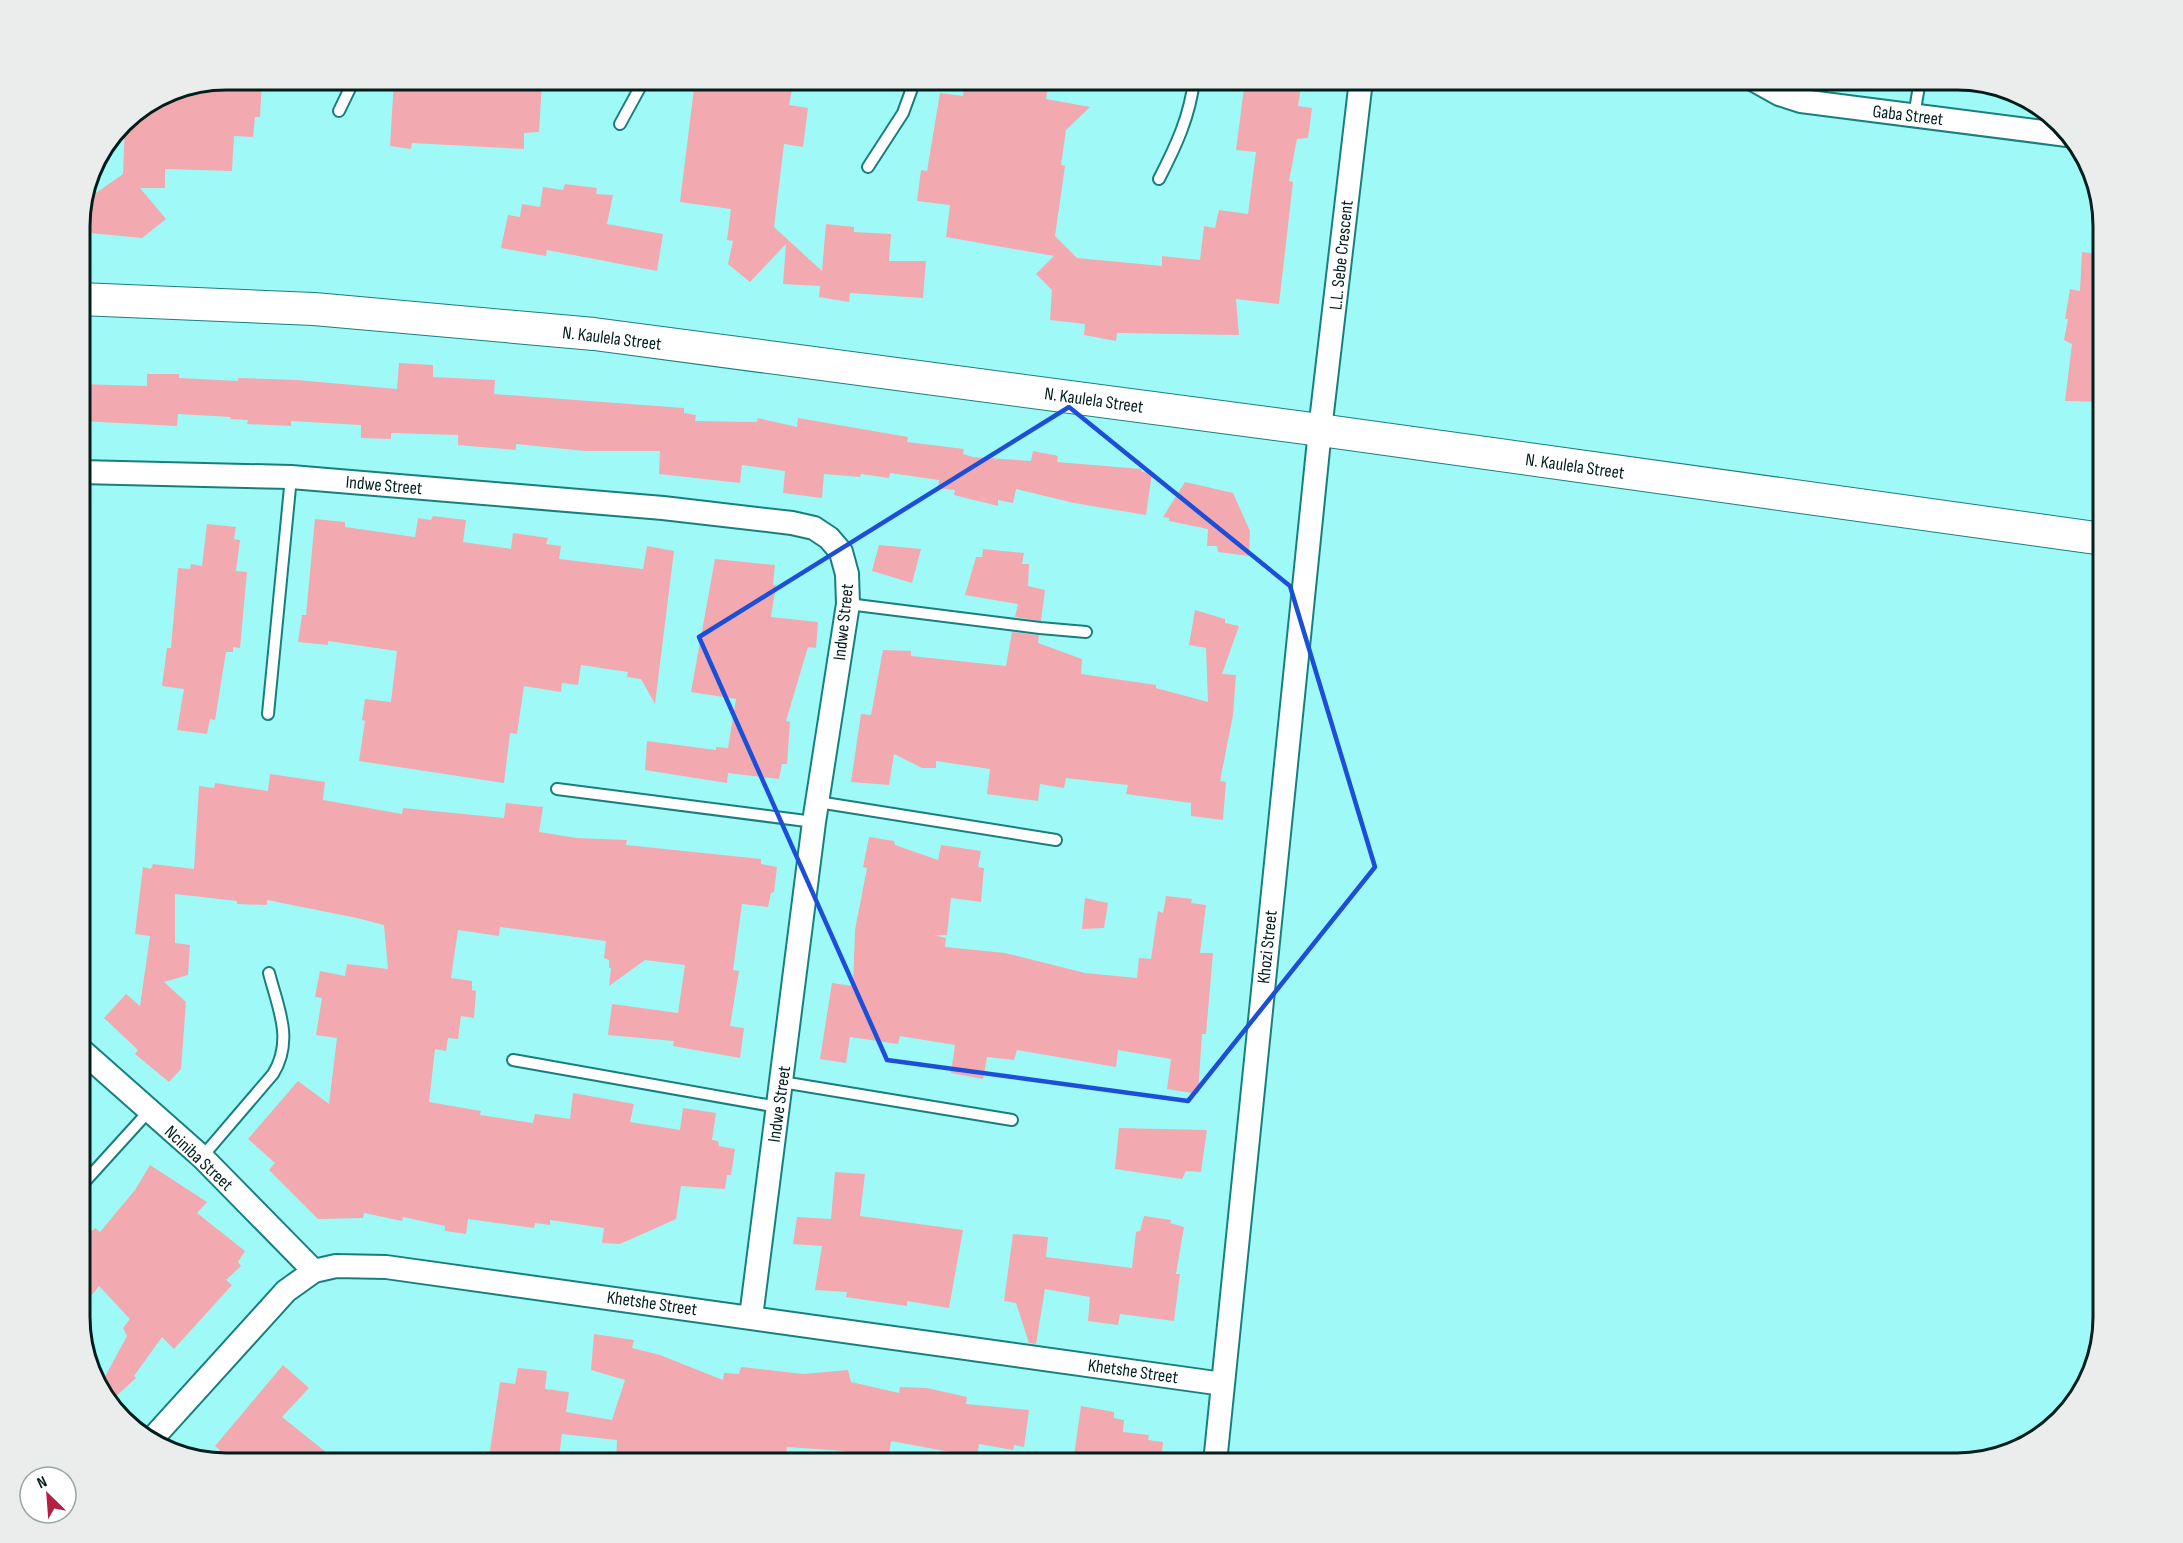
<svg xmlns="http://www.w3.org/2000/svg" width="2183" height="1543" viewBox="0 0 2183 1543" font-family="'Sofia Sans Condensed',sans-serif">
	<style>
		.building { fill: #f3a9b0 }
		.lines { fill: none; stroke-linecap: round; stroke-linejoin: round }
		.lane-casing { stroke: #197f7d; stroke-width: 14 }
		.street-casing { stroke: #197f7d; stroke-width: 26 }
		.secondary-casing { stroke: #197f7d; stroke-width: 34 }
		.lane { stroke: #fff; stroke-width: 10 }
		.street { stroke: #fff; stroke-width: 22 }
		.secondary { stroke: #fff; stroke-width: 32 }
		.marked { fill: none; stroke: #1d4ed8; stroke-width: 4.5; stroke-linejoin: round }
		.labels { text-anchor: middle; stroke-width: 4.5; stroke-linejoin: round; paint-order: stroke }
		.street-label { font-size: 18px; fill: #011e1d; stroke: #fff }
		.rim { fill: none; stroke: #011e1d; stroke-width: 3 }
	</style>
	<rect width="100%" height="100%" fill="#9ffaf7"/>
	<path class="building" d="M 226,80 L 262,80 L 260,117 L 255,117 L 253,137 L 234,136 L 232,171 L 165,169 L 165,188 L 140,188 L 166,219 L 142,238 L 80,232 L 83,202 L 123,174 L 125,121 L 170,91 Z
		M 394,80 L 542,82 L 539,132 L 524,133 L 524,149 L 412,143 L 411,149 L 390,146 Z
		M 695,80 L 794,80 L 789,105 L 808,108 L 803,147 L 784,144 L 774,227 L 822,271 L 826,224 L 854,227 L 854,232 L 891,234 L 889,261 L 926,261 L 923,298 L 850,293 L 849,302 L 819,297 L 820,286 L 783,284 L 786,244 L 750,282 L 728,264 L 733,241 L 727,240 L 731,209 L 680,202 Z
		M 965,80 L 1049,80 L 1046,99 L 1090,107 L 1066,130 L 1061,165 L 1065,166 L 1055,236 L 1077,258 L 1162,266 L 1162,256 L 1200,260 L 1204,226 L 1215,228 L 1219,210 L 1248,214 L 1256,152 L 1236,150 L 1245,80 L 1302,80 L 1298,106 L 1312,108 L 1308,138 L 1297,139 L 1289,181 L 1293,182 L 1279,304 L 1236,299 L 1239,335 L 1117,333 L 1116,341 L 1084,335 L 1085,324 L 1050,320 L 1052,290 L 1036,274 L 1054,256 L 946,237 L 950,205 L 917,201 L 921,170 L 927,171 L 940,93 L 963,96 Z
		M 565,184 L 597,188 L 596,194 L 613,195 L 607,224 L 663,234 L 657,271 L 547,250 L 546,256 L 501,248 L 508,215 L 520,217 L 522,204 L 540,207 L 543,187 L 563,190 Z
		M 2082,252 L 2103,255 L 2103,402 L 2065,401 L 2072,344 L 2064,340 L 2068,319 L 2065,319 L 2070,289 L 2080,291 Z
		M 399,363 L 433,365 L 433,377 L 495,380 L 494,394 L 684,408 L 684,413 L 696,415 L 695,421 L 757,422 L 758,418 L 797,427 L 798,418 L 908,437 L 907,442 L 964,449 L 963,454 L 973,457 L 1031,461 L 1033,451 L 1058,456 L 1057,462 L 1141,469 L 1142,472 L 1152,473 L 1146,515 L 1074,503 L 1016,489 L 1013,503 L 998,500 L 998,506 L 954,495 L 955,490 L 938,488 L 939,480 L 890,473 L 889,478 L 861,474 L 860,477 L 824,474 L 822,498 L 783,493 L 785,471 L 742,465 L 740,483 L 659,474 L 660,451 L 585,451 L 516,444 L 516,450 L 458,445 L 458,435 L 391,433 L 391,439 L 361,438 L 361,425 L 291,421 L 291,426 L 247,424 L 248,420 L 230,419 L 231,417 L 178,414 L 177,426 L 80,421 L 80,384 L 147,386 L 147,374 L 179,374 L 179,378 L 238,381 L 238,378 L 297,380 L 397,389 Z
		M 1185,482 L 1233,493 L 1250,531 L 1249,556 L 1218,552 L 1217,546 L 1207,546 L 1208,529 L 1169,521 L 1169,518 L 1163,517 Z
		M 433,516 L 466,520 L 463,542 L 511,549 L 513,533 L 548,538 L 546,544 L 561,546 L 559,559 L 643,569 L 647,546 L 674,551 L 655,704 L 641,679 L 627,677 L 628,672 L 581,665 L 578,685 L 562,683 L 561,692 L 524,686 L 517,734 L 510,733 L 504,783 L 359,761 L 365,721 L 362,720 L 365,699 L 391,702 L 397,651 L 328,641 L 328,645 L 298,642 L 302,615 L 306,615 L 315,519 L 345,522 L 345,527 L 415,537 L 418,518 L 431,520 Z
		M 207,524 L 236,527 L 234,539 L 240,540 L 236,571 L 247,572 L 240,648 L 233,647 L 233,652 L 226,652 L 215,720 L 210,719 L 207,734 L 177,730 L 184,689 L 162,686 L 167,648 L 171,648 L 178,568 L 190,569 L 191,564 L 202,566 Z
		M 879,545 L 921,549 L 912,583 L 872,571 Z
		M 983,549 L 1024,553 L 1022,564 L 1029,564 L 1028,586 L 1045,590 L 1041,621 L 1015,617 L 1018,604 L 965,595 L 976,557 L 982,557 Z
		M 715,559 L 775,565 L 773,585 L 776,585 L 771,617 L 818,622 L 816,648 L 808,647 L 786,721 L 790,722 L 787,764 L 782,764 L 779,779 L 728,773 L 727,783 L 645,770 L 647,741 L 716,750 L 716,747 L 728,748 L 736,699 L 691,692 Z
		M 1195,610 L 1225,619 L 1225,623 L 1239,626 L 1222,674 L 1236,675 L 1233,715 L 1220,781 L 1226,782 L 1223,820 L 1191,816 L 1191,803 L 1126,794 L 1128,785 L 1066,778 L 1064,788 L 1040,784 L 1038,801 L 987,794 L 990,769 L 936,761 L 936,768 L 922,768 L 894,754 L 889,785 L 851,782 L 861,714 L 871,715 L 883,650 L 911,651 L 911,656 L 1006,666 L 1012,632 L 1039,635 L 1038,643 L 1082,659 L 1081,674 L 1156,685 L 1156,688 L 1208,702 L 1206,648 L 1189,645 Z
		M 270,774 L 325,782 L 323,800 L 402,814 L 403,808 L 504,818 L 506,803 L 543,807 L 539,832 L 577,838 L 627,840 L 626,845 L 761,859 L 761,864 L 777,867 L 774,892 L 771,893 L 768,907 L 742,904 L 733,970 L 739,971 L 730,1026 L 744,1028 L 740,1058 L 673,1046 L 674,1041 L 608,1035 L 612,1004 L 678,1013 L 685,965 L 645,960 L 609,986 L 611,968 L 609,968 L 609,960 L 604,958 L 606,941 L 500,927 L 499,936 L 458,930 L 451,978 L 472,981 L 472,990 L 476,991 L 474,1018 L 461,1016 L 458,1039 L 448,1038 L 446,1051 L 435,1049 L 429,1102 L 481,1111 L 480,1115 L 533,1123 L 535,1114 L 570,1119 L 573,1093 L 634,1104 L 630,1122 L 680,1130 L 683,1108 L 716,1113 L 712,1140 L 718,1141 L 719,1146 L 735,1149 L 731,1175 L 727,1175 L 725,1189 L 681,1186 L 676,1219 L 620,1244 L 602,1243 L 604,1228 L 550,1220 L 550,1225 L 535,1223 L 534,1228 L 468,1219 L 466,1234 L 445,1231 L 445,1226 L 403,1217 L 402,1221 L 364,1213 L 363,1218 L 318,1219 L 269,1170 L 275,1163 L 248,1139 L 298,1081 L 329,1104 L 337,1038 L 316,1035 L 322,998 L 315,997 L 320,971 L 345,976 L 347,964 L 388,969 L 384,925 L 357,918 L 267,900 L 267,905 L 237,904 L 237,901 L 175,894 L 175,943 L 190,945 L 188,975 L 164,982 L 186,1002 L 181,1069 L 169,1082 L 135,1054 L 138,1050 L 104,1018 L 126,994 L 140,1006 L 150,936 L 135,934 L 143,867 L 151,869 L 153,864 L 194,869 L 199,786 L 214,788 L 215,783 L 268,791 Z
		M 869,837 L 894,841 L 895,845 L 938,860 L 941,845 L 981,851 L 978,867 L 984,868 L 981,902 L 951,898 L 947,935 L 934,935 L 946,938 L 945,947 L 1005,953 L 1085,973 L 1137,978 L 1139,958 L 1151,959 L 1158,911 L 1163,913 L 1166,896 L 1192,899 L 1191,903 L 1206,905 L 1200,953 L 1213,953 L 1206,1034 L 1202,1034 L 1198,1094 L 1167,1089 L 1171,1059 L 1118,1050 L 1116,1067 L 1017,1050 L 1014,1060 L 987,1057 L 983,1079 L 951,1073 L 955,1045 L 900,1036 L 898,1044 L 850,1037 L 846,1063 L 820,1059 L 832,983 L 853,986 L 855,930 L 867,868 L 863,867 Z
		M 1085,898 L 1108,903 L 1104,928 L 1082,929 Z
		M 1119,1128 L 1207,1130 L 1201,1172 L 1186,1171 L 1182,1179 L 1115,1169 Z
		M 150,1165 L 207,1202 L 197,1213 L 245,1251 L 238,1262 L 241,1266 L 226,1280 L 232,1285 L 174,1349 L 162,1337 L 134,1376 L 136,1378 L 114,1398 L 100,1386 L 127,1336 L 123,1328 L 130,1319 L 99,1286 L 80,1310 L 80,1243 L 95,1228 L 100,1232 L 135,1190 Z
		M 835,1172 L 865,1174 L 860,1216 L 963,1230 L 949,1308 L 907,1301 L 907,1306 L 846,1297 L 847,1292 L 815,1290 L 822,1246 L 793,1244 L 797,1217 L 831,1219 Z
		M 1144,1216 L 1171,1220 L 1170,1223 L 1184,1227 L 1176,1274 L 1180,1274 L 1174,1321 L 1120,1314 L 1118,1325 L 1088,1321 L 1090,1297 L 1045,1289 L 1036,1344 L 1029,1343 L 1016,1303 L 1004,1301 L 1013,1234 L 1048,1237 L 1046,1257 L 1132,1268 L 1136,1232 L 1140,1231 Z
		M 594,1334 L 634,1340 L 632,1348 L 660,1355 L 723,1380 L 724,1373 L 739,1374 L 741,1367 L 803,1374 L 848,1370 L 851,1382 L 899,1393 L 900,1387 L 927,1388 L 967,1397 L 966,1404 L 1029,1410 L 1024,1447 L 1014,1445 L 1013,1450 L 979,1444 L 977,1457 L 891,1441 L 888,1464 L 843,1464 L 845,1451 L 787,1447 L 786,1455 L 779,1454 L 779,1459 L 745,1452 L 742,1464 L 616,1464 L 617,1440 L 562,1434 L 558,1464 L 488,1464 L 500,1382 L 515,1384 L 518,1368 L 547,1371 L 545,1389 L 569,1392 L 566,1412 L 612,1420 L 625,1380 L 591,1370 Z
		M 283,1365 L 309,1388 L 282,1417 L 341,1464 L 226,1464 L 212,1459 L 220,1450 L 215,1446 Z
		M 1081,1406 L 1114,1412 L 1114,1418 L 1124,1420 L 1123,1432 L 1149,1435 L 1148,1440 L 1163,1442 L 1161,1463 L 1073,1463 Z"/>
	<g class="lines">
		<defs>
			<path id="lane" d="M 339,111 L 354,80
				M 1914,116 L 1920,80
				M 620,124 L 644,80
				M 868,167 L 903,113 L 915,80
				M 1159,179 C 1176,146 1190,116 1194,80
				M 848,604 L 1040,628 L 1086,632
				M 268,714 L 291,477
				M 557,789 L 814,822
				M 818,802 L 1056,840
				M 513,1060 L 778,1107
				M 782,1082 L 1012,1120
				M 202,1157 L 273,1074 C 294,1040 278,1008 269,973
				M 80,1187 L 149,1111"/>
			<path id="street" d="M 1754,80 L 1779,94 L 1801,101 L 2067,135
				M 80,472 L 291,477 L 663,508 L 792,523 L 814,528 L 829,538 L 841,552 L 847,574 L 848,604 L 814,822 L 751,1317
				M 80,1049 L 202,1157 L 314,1271
				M 151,1440 L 286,1291 L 314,1271 L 336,1266 L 386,1267 L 1223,1384
				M 1215,1463 L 1320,430 L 1361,80"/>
			<path id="secondary" d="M 80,299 L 314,309 L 594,334 L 1320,430 L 2103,539"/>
		</defs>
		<use href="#lane" class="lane-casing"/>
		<use href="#street" class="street-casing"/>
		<use href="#secondary" class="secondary-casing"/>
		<use href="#lane" class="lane"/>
		<use href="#street" class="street"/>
		<use href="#secondary" class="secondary"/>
	</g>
	<path class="marked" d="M 1069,407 L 1290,586 L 1375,867 L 1188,1101 L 887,1060 L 699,637 Z"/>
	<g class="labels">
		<g class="street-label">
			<text transform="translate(1908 115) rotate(7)" y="6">Gaba Street</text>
			<text transform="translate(1341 255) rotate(-84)" y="6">L.L. Sebe Crescent</text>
			<text transform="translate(612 338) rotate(7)" y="6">N. Kaulela Street</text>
			<text transform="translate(1094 400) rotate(8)" y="6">N. Kaulela Street</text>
			<text transform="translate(1575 466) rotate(8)" y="6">N. Kaulela Street</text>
			<text transform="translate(384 485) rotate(5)" y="6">Indwe Street</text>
			<text transform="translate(843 622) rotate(-84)" y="6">Indwe Street</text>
			<text transform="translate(1267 947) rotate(-84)" y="6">Khozi Street</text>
			<text transform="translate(779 1104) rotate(-82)" y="6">Indwe Street</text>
			<text transform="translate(199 1158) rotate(43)" y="6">Nciniba Street</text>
			<text transform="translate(652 1303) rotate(8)" y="6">Khetshe Street</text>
			<text transform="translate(1133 1371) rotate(8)" y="6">Khetshe Street</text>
		</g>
	</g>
	<path d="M0 0H2183V1543H0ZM226 90H1957A136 136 0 0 1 2093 226V1317A136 136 0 0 1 1957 1453H226A136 136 0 0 1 90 1317V226A136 136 0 0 1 226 90Z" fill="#ebeded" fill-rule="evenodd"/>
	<path class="rim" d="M226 90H1957A136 136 0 0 1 2093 226V1317A136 136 0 0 1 1957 1453H226A136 136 0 0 1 90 1317V226A136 136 0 0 1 226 90Z"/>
	<g transform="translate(48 1495) rotate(335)"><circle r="28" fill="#ffffff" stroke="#99a5a5" stroke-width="1.5"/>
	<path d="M0-4.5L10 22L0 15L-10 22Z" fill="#b22044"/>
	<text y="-9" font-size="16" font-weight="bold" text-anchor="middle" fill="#011e1d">N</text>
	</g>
</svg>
